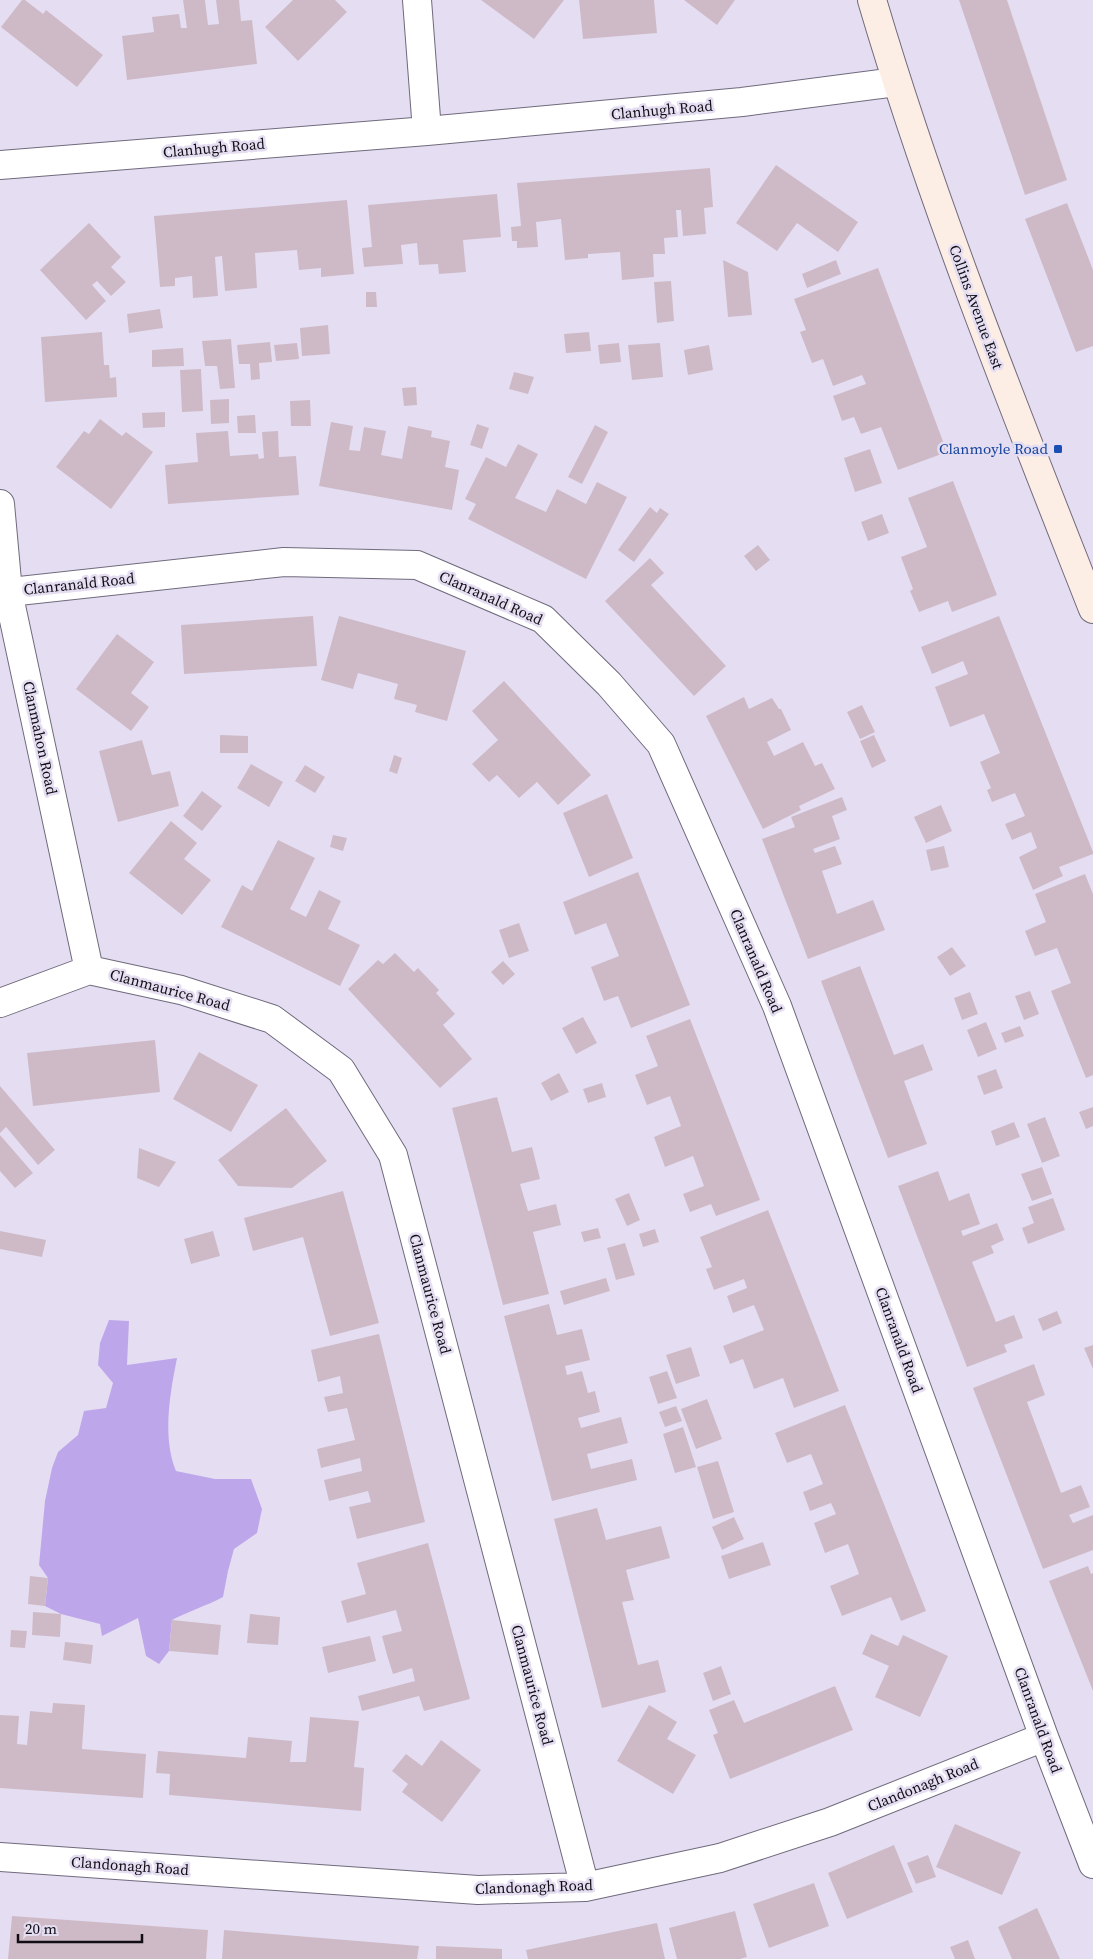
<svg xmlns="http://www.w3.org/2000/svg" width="1093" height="1959" viewBox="0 0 1093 1959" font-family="'Source Serif 4',serif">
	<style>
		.forest { fill: #bea6ea }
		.building { fill: #cebac7 }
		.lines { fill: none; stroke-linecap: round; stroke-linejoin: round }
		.street-casing { stroke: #706a7c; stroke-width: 30 }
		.secondary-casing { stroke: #706a7c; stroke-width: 30 }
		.street { stroke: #fff; stroke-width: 28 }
		.secondary { stroke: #fdeee5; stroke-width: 28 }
		.transit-dot { fill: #1a4fb4; stroke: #e5def3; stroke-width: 2 }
		.labels { text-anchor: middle; stroke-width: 5; stroke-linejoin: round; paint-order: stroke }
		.street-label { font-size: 15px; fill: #100e14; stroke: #e5def3 }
		.transit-label { font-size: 15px; fill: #164399; stroke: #e5def3; text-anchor: end }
	</style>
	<rect width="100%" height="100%" fill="#e5def3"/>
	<path class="forest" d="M 109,1320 L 129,1321 L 127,1365 L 177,1358 C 170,1394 162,1437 176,1471 L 215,1479 L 251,1479 L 262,1509 L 257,1533 L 234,1549 L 228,1571 L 223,1597 C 206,1606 189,1611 172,1620 L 169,1651 L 159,1664 L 146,1656 L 138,1618 L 102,1636 L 100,1624 L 61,1614 L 45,1606 L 48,1578 L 39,1565 L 45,1501 L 52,1468 L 58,1452 L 78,1435 L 84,1411 L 106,1408 L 113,1383 L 98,1365 L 100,1343 Z"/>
	<path class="building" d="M 22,0 L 25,0 L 43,14 L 46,10 L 103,55 L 77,87 L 1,27 Z
		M 183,0 L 205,0 L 208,25 L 219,24 L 216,0 L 239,0 L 241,21 L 252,20 L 257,64 L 127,80 L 122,36 L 154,32 L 152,17 L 179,14 L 181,28 L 187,28 Z
		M 293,0 L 335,0 L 347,12 L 298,61 L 265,27 Z
		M 481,0 L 564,0 L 534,39 Z
		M 579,0 L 654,0 L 657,33 L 583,39 Z
		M 684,0 L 735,0 L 717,25 Z
		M 959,0 L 1007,0 L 1067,180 L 1025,195 Z
		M 776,165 L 858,222 L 838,252 L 797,223 L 777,251 L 736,223 Z
		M 710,168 L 713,207 L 704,208 L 706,234 L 683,236 L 681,210 L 676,210 L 678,237 L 664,238 L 665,254 L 653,254 L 654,277 L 622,280 L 620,252 L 588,254 L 588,258 L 565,260 L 561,219 L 536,222 L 538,247 L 517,248 L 517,241 L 512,241 L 511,227 L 521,226 L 517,183 Z
		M 497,194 L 501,237 L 463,240 L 466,272 L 439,274 L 438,264 L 419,265 L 417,243 L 401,245 L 403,264 L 364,267 L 362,248 L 372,247 L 368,205 Z
		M 347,200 L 354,274 L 321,277 L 321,268 L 299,270 L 297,250 L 255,253 L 257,288 L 225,291 L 222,256 L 215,257 L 218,296 L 193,298 L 192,276 L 175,278 L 175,286 L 160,287 L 154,216 Z
		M 1067,203 L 1093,270 L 1093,346 L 1076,352 L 1025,219 Z
		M 89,223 L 121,257 L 111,267 L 126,282 L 111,296 L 97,281 L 92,285 L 106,301 L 86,320 L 40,270 Z
		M 723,260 L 748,272 L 752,315 L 728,317 Z
		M 836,260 L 841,274 L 807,288 L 802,274 Z
		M 878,268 L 947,452 L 898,470 L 881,427 L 861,434 L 854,417 L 842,421 L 833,396 L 866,384 L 862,375 L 833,386 L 823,359 L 812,363 L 800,332 L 806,330 L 794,299 Z
		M 671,281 L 674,321 L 657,323 L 654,282 Z
		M 366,292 L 376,292 L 377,307 L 366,307 Z
		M 160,309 L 163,328 L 129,333 L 127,314 Z
		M 328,325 L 330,354 L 302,356 L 300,328 Z
		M 102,332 L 104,365 L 109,365 L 110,378 L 116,377 L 117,397 L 45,402 L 41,337 Z
		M 589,332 L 591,351 L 566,353 L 564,334 Z
		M 231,339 L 235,388 L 220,389 L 217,366 L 205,366 L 202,341 Z
		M 270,342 L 272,362 L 259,363 L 260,379 L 251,380 L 250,364 L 239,364 L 237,345 Z
		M 297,343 L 299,359 L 276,361 L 274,345 Z
		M 619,343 L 621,362 L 600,364 L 598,345 Z
		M 660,343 L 663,377 L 632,380 L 628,345 Z
		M 709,345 L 713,370 L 688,375 L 684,350 Z
		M 183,348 L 184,366 L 152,367 L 152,350 Z
		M 201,369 L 203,411 L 182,412 L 180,370 Z
		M 514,372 L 534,377 L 528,394 L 509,389 Z
		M 416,387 L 417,405 L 404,406 L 402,388 Z
		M 229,399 L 229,423 L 211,424 L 210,400 Z
		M 310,400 L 311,426 L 291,426 L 290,401 Z
		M 165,412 L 165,427 L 143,428 L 142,413 Z
		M 255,415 L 256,433 L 238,433 L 237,416 Z
		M 100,419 L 122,436 L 126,432 L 153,452 L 111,509 L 56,467 L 84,431 L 89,434 Z
		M 331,422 L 353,426 L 349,450 L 360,451 L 364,427 L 386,431 L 381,455 L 402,459 L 408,426 L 432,431 L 431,437 L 450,441 L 445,467 L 459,470 L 452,510 L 319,486 Z
		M 477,424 L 489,428 L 482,449 L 470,445 Z
		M 595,425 L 608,432 L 582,484 L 568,477 Z
		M 228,431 L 230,456 L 258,454 L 259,459 L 264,458 L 262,432 L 278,431 L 279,457 L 296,456 L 299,495 L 168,504 L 165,465 L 198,462 L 196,433 Z
		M 518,444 L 538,454 L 515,498 L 546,512 L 557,489 L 586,504 L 597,482 L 627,497 L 586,579 L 468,519 L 476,504 L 465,499 L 486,457 L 506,467 Z
		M 870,449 L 882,483 L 855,492 L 844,458 Z
		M 953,481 L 997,595 L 952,612 L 948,601 L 919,612 L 910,591 L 913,589 L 901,557 L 927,547 L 908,498 Z
		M 650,507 L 657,513 L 660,508 L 669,514 L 634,562 L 618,550 Z
		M 882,514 L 889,533 L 868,541 L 861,522 Z
		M 758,545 L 770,560 L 756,571 L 744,556 Z
		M 650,558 L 664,573 L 651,585 L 726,666 L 694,696 L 605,601 Z
		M 313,616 L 317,666 L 184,674 L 181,625 Z
		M 339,616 L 466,651 L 447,721 L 415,712 L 417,705 L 394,699 L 398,684 L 358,673 L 353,689 L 321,680 Z
		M 999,616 L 1093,852 L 1093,854 L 1059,867 L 1063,876 L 1033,890 L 1019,857 L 1037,848 L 1031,832 L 1012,840 L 1005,824 L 1025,816 L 1015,793 L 992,802 L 987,790 L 991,788 L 980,762 L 1000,753 L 984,714 L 950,727 L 935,687 L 968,674 L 963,661 L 932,674 L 921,647 Z
		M 117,634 L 154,662 L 131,693 L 149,707 L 131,731 L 76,689 Z
		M 504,681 L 591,775 L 558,805 L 537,782 L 519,798 L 497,775 L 489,782 L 472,764 L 498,740 L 472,711 Z
		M 744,697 L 749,709 L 772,698 L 779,709 L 781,709 L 791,730 L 767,742 L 774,756 L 803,742 L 815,766 L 822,763 L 835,789 L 799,806 L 801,810 L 763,829 L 706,716 Z
		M 862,705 L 875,732 L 860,739 L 847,712 Z
		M 220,735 L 248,736 L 248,753 L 220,753 Z
		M 874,735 L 886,761 L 872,768 L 860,741 Z
		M 142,740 L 152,775 L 170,771 L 179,806 L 118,822 L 99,751 Z
		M 394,755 L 402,758 L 397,774 L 389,771 Z
		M 251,764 L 283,782 L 269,807 L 237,788 Z
		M 305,765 L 325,777 L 315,793 L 295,781 Z
		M 202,791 L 222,806 L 202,831 L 183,816 Z
		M 607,794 L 633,858 L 589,877 L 563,813 Z
		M 842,797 L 847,810 L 832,816 L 840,839 L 813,849 L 815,853 L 835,846 L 842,864 L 822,871 L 837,914 L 873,900 L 885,930 L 808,959 L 762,839 L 795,827 L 791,817 Z
		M 941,805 L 952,831 L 926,843 L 914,817 Z
		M 171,821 L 197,843 L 184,859 L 211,880 L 182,915 L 129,873 Z
		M 333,835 L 347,838 L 343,851 L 330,847 Z
		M 278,840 L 315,858 L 290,909 L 306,917 L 319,890 L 341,901 L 328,929 L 360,945 L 340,986 L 221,927 L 242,885 L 252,891 Z
		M 944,846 L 949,867 L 931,871 L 926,850 Z
		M 638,872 L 690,1005 L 631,1028 L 618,996 L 604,1001 L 591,967 L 619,956 L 606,923 L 575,935 L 563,902 Z
		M 1085,874 L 1093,894 L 1093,1075 L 1086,1078 L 1051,991 L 1071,983 L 1057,948 L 1035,956 L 1025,931 L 1046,922 L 1035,894 Z
		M 519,923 L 529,951 L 509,958 L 499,930 Z
		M 952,947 L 966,966 L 950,976 L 937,957 Z
		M 395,953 L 414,972 L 418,968 L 439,990 L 436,993 L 455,1014 L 443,1025 L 472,1059 L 440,1088 L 348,989 L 378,960 L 383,964 Z
		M 503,961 L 515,974 L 503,985 L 491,972 Z
		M 860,966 L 894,1055 L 923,1044 L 933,1070 L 904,1081 L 927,1144 L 888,1158 L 821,981 Z
		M 1030,991 L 1039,1014 L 1024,1020 L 1015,996 Z
		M 970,992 L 978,1014 L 962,1020 L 954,998 Z
		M 583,1017 L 597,1043 L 576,1054 L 562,1028 Z
		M 690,1019 L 760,1200 L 716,1216 L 711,1204 L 690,1212 L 683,1194 L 704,1186 L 693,1156 L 665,1167 L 654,1137 L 681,1126 L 670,1096 L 647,1105 L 635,1075 L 658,1066 L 646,1036 Z
		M 986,1022 L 997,1049 L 978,1057 L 967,1030 Z
		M 1020,1026 L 1024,1036 L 1005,1043 L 1001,1033 Z
		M 155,1040 L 160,1092 L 33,1106 L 27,1053 Z
		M 199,1052 L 258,1085 L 231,1132 L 173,1099 Z
		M 996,1069 L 1003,1088 L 984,1095 L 977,1076 Z
		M 559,1073 L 569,1092 L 551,1101 L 541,1083 Z
		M 602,1083 L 606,1097 L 588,1103 L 583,1089 Z
		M 0,1086 L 55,1150 L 38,1165 L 6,1127 L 0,1133 Z
		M 497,1097 L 512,1152 L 532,1147 L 540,1179 L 520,1184 L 528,1211 L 556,1204 L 561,1225 L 533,1232 L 549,1294 L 503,1305 L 452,1108 Z
		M 1093,1107 L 1093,1126 L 1086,1129 L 1079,1112 Z
		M 286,1108 L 327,1161 L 292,1188 L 238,1186 L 218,1160 Z
		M 1045,1117 L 1060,1156 L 1042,1163 L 1027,1124 Z
		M 1014,1122 L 1020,1137 L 996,1146 L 991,1131 Z
		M 0,1135 L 33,1173 L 15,1188 L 0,1171 Z
		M 139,1148 L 176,1162 L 159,1187 L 137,1178 Z
		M 1042,1167 L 1052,1194 L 1032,1201 L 1021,1174 Z
		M 938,1171 L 949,1201 L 969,1193 L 980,1224 L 961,1231 L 963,1236 L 997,1223 L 1004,1240 L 991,1246 L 994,1253 L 972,1262 L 996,1322 L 1014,1315 L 1023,1338 L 1004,1345 L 1007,1352 L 967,1367 L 898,1186 Z
		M 343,1191 L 379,1323 L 330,1336 L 303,1237 L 253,1251 L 244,1218 Z
		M 629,1193 L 640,1220 L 627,1226 L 615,1199 Z
		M 1053,1198 L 1065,1230 L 1028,1244 L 1022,1228 L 1034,1223 L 1028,1207 Z
		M 768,1210 L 839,1391 L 794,1408 L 783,1378 L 754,1389 L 743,1359 L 730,1364 L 723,1346 L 764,1330 L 754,1305 L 733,1313 L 727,1296 L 747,1288 L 744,1279 L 714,1290 L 706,1269 L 712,1267 L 700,1237 Z
		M 598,1228 L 601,1238 L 584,1242 L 581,1232 Z
		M 655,1229 L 659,1242 L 643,1247 L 639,1234 Z
		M 0,1231 L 46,1240 L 42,1257 L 0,1249 Z
		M 213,1231 L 220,1256 L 191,1264 L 184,1239 Z
		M 625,1243 L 635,1275 L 616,1280 L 607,1248 Z
		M 606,1278 L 610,1291 L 564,1305 L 560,1291 Z
		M 549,1304 L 557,1335 L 582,1329 L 590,1360 L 565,1366 L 567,1375 L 582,1371 L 588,1393 L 595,1391 L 600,1412 L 578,1418 L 581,1428 L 621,1417 L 628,1443 L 587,1454 L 591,1469 L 632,1459 L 637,1480 L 552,1501 L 504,1316 Z
		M 1057,1311 L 1062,1323 L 1043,1331 L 1038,1319 Z
		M 379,1334 L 425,1522 L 357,1539 L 349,1507 L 371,1502 L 368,1491 L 329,1501 L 324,1480 L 362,1471 L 360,1458 L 321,1468 L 317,1449 L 355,1440 L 347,1408 L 328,1412 L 324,1397 L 343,1393 L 340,1376 L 318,1382 L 311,1350 Z
		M 1093,1345 L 1093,1369 L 1084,1348 Z
		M 691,1347 L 700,1376 L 676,1384 L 666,1355 Z
		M 1034,1364 L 1045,1395 L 1027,1402 L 1061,1493 L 1081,1485 L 1090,1507 L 1069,1515 L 1073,1523 L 1093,1515 L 1093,1550 L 1043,1569 L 973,1388 Z
		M 667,1371 L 677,1398 L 658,1404 L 649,1377 Z
		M 707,1399 L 722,1439 L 696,1449 L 681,1409 Z
		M 845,1405 L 926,1611 L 901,1621 L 891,1597 L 842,1616 L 830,1586 L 859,1574 L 848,1544 L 825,1553 L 814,1523 L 836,1514 L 831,1503 L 810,1511 L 803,1492 L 823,1484 L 811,1454 L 787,1463 L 775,1433 Z
		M 676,1406 L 682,1421 L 665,1427 L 659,1412 Z
		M 683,1427 L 696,1467 L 675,1473 L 663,1434 Z
		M 718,1461 L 734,1512 L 713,1519 L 697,1467 Z
		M 597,1508 L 606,1540 L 661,1526 L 670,1558 L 626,1570 L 634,1600 L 622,1602 L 638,1665 L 658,1660 L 666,1692 L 602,1708 L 554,1519 Z
		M 734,1517 L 744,1539 L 722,1550 L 712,1527 Z
		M 763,1542 L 771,1565 L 729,1579 L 721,1556 Z
		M 428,1543 L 470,1699 L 424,1711 L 419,1696 L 362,1711 L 358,1696 L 415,1681 L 412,1668 L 393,1674 L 387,1655 L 382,1636 L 402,1631 L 396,1610 L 347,1623 L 341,1601 L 366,1594 L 357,1563 Z
		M 1088,1566 L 1091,1574 L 1093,1573 L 1093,1691 L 1049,1581 Z
		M 30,1576 L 48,1578 L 45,1606 L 28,1604 Z
		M 33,1612 L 61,1614 L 60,1637 L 32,1635 Z
		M 250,1614 L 280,1617 L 278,1645 L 247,1643 Z
		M 172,1620 L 221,1625 L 218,1655 L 169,1651 Z
		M 11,1630 L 27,1631 L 25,1648 L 10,1647 Z
		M 871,1634 L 898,1646 L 903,1635 L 948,1656 L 920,1717 L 875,1697 L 889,1666 L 862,1654 Z
		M 370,1636 L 376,1661 L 328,1673 L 322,1647 Z
		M 65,1642 L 93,1645 L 91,1664 L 63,1660 Z
		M 721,1666 L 731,1694 L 713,1701 L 703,1673 Z
		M 835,1686 L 853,1730 L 730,1779 L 713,1735 L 718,1733 L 709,1710 L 734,1700 L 744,1723 Z
		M 53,1703 L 85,1705 L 82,1749 L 146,1754 L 143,1798 L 0,1788 L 0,1715 L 19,1716 L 17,1744 L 27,1745 L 30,1711 L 52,1713 Z
		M 649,1705 L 677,1722 L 667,1739 L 696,1755 L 673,1794 L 617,1761 Z
		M 310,1717 L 359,1721 L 354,1767 L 364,1768 L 361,1811 L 169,1795 L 170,1774 L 156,1773 L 158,1751 L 246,1758 L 248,1737 L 292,1741 L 290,1762 L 306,1762 Z
		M 441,1740 L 481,1770 L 442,1822 L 402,1792 L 408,1784 L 392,1771 L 406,1754 L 422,1766 Z
		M 955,1824 L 1021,1852 L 1002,1895 L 936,1867 Z
		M 894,1845 L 913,1892 L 847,1919 L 828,1873 Z
		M 928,1855 L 936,1877 L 916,1884 L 907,1863 Z
		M 814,1883 L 829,1926 L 769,1948 L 753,1904 Z
		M 1037,1908 L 1060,1959 L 1012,1959 L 998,1927 Z
		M 735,1911 L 747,1957 L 740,1959 L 677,1959 L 669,1928 Z
		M 12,1916 L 208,1930 L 206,1959 L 8,1959 Z
		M 657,1923 L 665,1959 L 528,1959 L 526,1950 Z
		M 224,1930 L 419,1946 L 417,1959 L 222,1959 Z
		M 968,1940 L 975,1959 L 955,1959 L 950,1947 Z
		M 436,1946 L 502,1949 L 502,1959 L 436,1959 Z"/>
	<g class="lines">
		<defs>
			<path id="street" d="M 417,0 L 427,131
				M 0,165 L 427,131 L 742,102 L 896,82
				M 0,504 L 8,592 L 89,970
				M 0,593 L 284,562 L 417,565 L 543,619 L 609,684 L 661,744 L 777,1006 L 1044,1737 L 1093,1864
				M 0,1003 L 89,970 L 181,990 L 272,1019 L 341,1070 L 393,1155 L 585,1887
				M 0,1857 L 478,1890 L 585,1887 L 720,1858 L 830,1822 L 1044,1737"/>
			<path id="secondary" d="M 872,0 C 933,207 1014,408 1093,609"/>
		</defs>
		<use href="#street" class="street-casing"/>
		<use href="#secondary" class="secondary-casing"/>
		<use href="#street" class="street"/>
		<use href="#secondary" class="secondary"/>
	</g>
	<rect class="transit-dot" x="1053" y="444" width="10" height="10" rx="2.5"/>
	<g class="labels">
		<g class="street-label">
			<text transform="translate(662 110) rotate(-5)" y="5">Clanhugh Road</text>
			<text transform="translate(214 148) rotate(-5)" y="5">Clanhugh Road</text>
			<text transform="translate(976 307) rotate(70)" y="5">Collins Avenue East</text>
			<text transform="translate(79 584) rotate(-6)" y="5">Clanranald Road</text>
			<text transform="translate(491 598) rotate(24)" y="5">Clanranald Road</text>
			<text transform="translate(40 738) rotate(78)" y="5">Clanmahon Road</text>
			<text transform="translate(756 961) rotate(67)" y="5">Clanranald Road</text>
			<text transform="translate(170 990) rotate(15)" y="5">Clanmaurice Road</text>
			<text transform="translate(430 1294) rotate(75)" y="5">Clanmaurice Road</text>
			<text transform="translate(899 1340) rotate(70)" y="5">Clanranald Road</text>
			<text transform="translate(532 1685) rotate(75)" y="5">Clanmaurice Road</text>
			<text transform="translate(1038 1720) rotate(70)" y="5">Clanranald Road</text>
			<text transform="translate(923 1785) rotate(-22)" y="5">Clandonagh Road</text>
			<text transform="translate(130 1866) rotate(4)" y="5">Clandonagh Road</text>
			<text transform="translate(534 1887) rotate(-2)" y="5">Clandonagh Road</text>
		</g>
		<g class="transit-label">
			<text x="1048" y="454">Clanmoyle Road</text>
		</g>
	</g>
	<path d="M18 1934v8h124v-8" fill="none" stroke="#100e14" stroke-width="2.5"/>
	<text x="25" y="1934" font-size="15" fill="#100e14" stroke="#e5def3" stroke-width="4" paint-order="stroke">20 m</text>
</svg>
